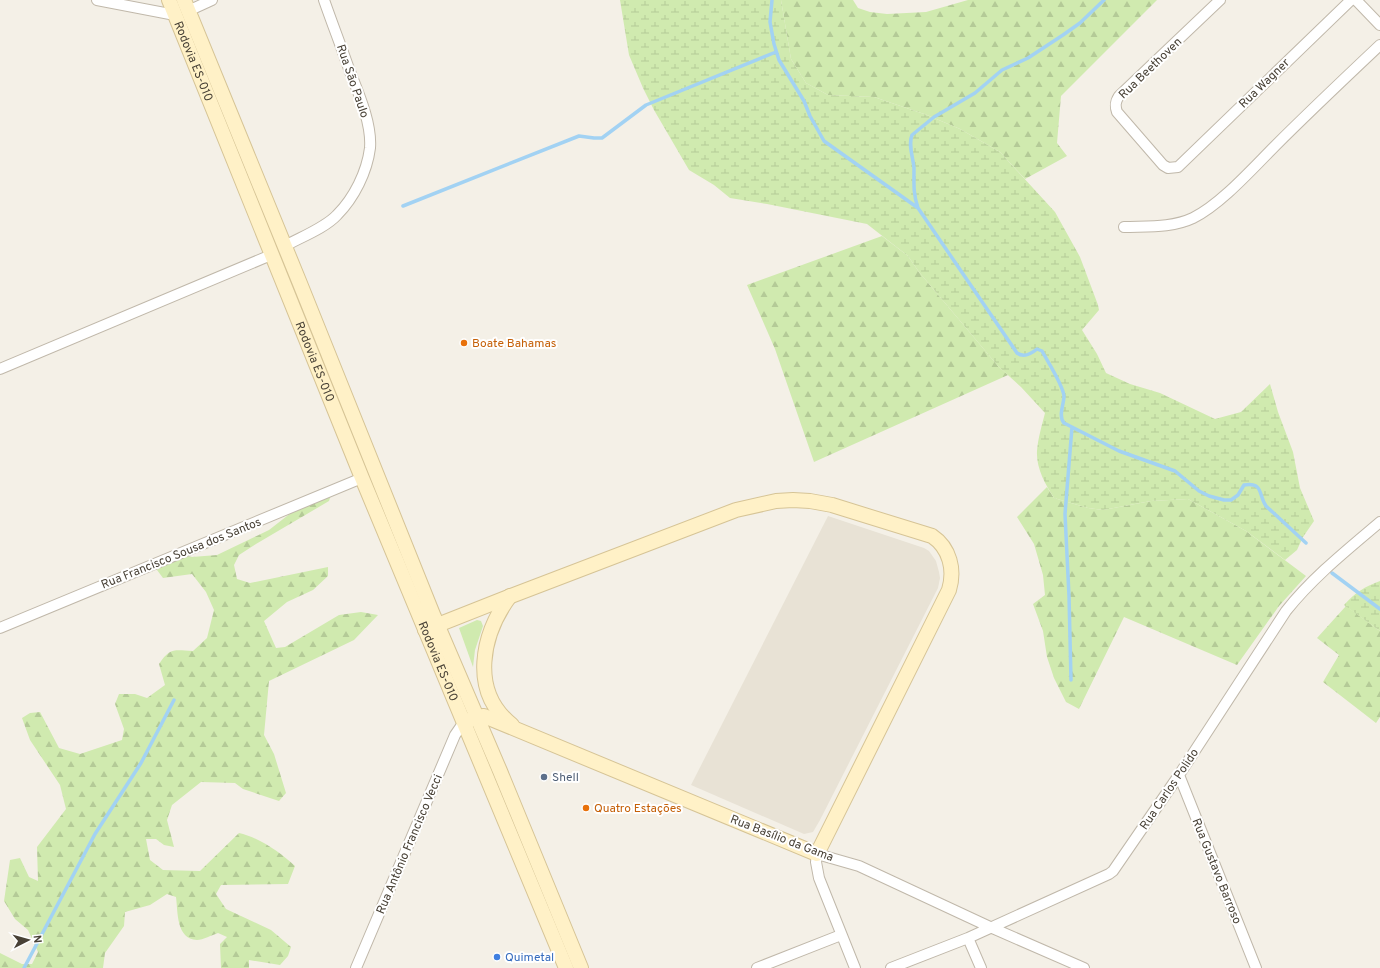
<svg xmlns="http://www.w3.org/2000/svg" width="1380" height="968" viewBox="0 0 1380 968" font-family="Overpass,sans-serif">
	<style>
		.residential { fill: #e8e2d5 }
		.grass { fill: #d0eaaf }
		.forest { fill: url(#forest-firs) }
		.wetland { fill: url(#wetland-marsh) }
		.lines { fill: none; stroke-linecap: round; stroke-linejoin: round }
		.stream { stroke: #a2d2f3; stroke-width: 3.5 }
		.street-casing { stroke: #c0b8aa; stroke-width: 12 }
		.secondary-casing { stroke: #d6c496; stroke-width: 16 }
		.street { stroke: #fff; stroke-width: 10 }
		.secondary { stroke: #fff1c7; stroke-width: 14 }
		.food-dot { fill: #e8710a; stroke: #fff; stroke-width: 1.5 }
		.service-dot { fill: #5c6f8a; stroke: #fff; stroke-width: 1.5 }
		.shop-dot { fill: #3f7fe0; stroke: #fff; stroke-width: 1.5 }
		.labels { text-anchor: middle; stroke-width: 4; stroke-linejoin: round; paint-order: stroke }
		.street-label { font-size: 12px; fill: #484136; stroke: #fff }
		.food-label { font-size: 12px; fill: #c56008; stroke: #fff; text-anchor: start }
		.service-label { font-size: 12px; fill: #4e5e75; stroke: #fff; text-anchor: start }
		.shop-label { font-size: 12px; fill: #366cbe; stroke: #fff; text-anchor: start }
	</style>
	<defs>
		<pattern id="forest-firs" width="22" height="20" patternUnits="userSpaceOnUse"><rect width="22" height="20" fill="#d0eaaf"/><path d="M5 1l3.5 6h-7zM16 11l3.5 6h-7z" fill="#b4ca97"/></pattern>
		<pattern id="wetland-marsh" width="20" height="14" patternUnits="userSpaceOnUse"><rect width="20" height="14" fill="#d0eaaf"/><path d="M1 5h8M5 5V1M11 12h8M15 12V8" fill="none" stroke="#b4ca97"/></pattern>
	</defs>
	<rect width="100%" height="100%" fill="#f4f0e7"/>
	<path class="residential" d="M 828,516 L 924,548 L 929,551 L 936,561 L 939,572 L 940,578 L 938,588 L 820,820 L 813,832 L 804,834 L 691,785 Z"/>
	<path class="grass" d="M 477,620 L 481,621 L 483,626 L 475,650 L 473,667 L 459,628 Z"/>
	<path class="forest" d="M 781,0 L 853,0 L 858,8 L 870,12 L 887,14 L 926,12 L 968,0 L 1157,0 L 1061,96 L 1057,143 L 1067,156 L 1025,179 L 1000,152 L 960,129 L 927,115 L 874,97 L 828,95 L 806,83 L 791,59 Z
		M 882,236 L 908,256 L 919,272 L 998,366 L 1008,375 L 814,462 L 775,349 L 747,285 Z
		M 1047,487 L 1054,498 L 1088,508 L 1103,510 L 1151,501 L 1188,499 L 1246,531 L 1306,576 L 1279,606 L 1237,665 L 1124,617 L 1079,709 L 1066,702 L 1054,678 L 1047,657 L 1043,631 L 1033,604 L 1045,595 L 1043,575 L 1034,544 L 1017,517 Z
		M 323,488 L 332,492 L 329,501 L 256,544 L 239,555 L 234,565 L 237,579 L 250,583 L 328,567 L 328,576 L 313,590 L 287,602 L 264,621 L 276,648 L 285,647 L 339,615 L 361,612 L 378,615 L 354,640 L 269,681 L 264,735 L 274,754 L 286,793 L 279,801 L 243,789 L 235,783 L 201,782 L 172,805 L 167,820 L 174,847 L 164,845 L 156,839 L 146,839 L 150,860 L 163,870 L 200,871 L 239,833 C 258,837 281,853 295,866 L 288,884 L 221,885 L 216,894 L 226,909 L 271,930 L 291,947 L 288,956 L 280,965 L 249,960 L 249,968 L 221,968 L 220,944 L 227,937 L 218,933 C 212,935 203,940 197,940 C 176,939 178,912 176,897 L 167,894 L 150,905 L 125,912 L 124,926 L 105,953 L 103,968 L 0,968 L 0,953 L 22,964 L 32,964 L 38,952 L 28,930 L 15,919 L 4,901 L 10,860 L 20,858 L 29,877 L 38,881 L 37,847 L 66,809 L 60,785 L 30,740 L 22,718 L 30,713 L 40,712 L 59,748 L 80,754 L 122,740 L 124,729 L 115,704 L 119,694 L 135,694 L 147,698 L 165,685 L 159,664 C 170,647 175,650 193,651 L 207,638 L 214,610 L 206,592 L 192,574 L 163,578 L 157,570 L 171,553 L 192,557 L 217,555 L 269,530 Z
		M 1346,606 L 1380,631 L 1380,717 L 1376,723 L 1323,682 L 1339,655 L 1317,638 Z"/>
	<path class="wetland" d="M 620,0 L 781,0 L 791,59 L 806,83 L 828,95 L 874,97 L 927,115 L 960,129 L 1000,152 L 1055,212 L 1080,257 L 1098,305 L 1099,310 L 1082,330 L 1097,354 L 1106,373 L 1130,384 L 1160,393 L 1215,419 L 1241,412 L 1270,384 L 1278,412 L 1293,452 L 1300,488 L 1314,521 L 1303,537 L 1297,550 L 1285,560 L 1246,531 L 1188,499 L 1151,501 L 1103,510 L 1088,508 L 1054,498 C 1045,484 1036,468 1037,451 C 1038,438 1042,425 1045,413 L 1021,387 L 998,366 L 919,272 L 908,256 L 867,224 L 767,204 L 730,198 L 714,185 L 689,170 L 654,110 L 643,88 L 629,55 Z
		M 1380,581 L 1380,631 L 1344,605 C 1356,592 1364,587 1380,581 Z"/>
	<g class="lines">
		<path class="stream" d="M 772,0 L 770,22 L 774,44 L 779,60 L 804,101 L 810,116 L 824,141 L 918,208 L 1017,353 C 1024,358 1031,354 1037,349 L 1042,351 C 1048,362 1063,385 1064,396 C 1064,404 1058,416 1064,423 L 1119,451 L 1175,471 L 1199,491 L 1209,496 L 1224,500 L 1231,500 L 1238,495 L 1244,485 C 1264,482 1258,495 1266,506 L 1306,543
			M 403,206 L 579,136 L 594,138 L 602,138 L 646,105 L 776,52
			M 918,208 C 913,194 914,183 914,168 C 913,157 908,145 912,135 L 934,117 L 975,93 L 1002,70 L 1028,58 L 1063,35 L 1080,23 L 1104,0
			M 1332,573 L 1380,609
			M 1071,680 L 1069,596 L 1065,514 L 1072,427
			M 24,968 L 95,834 L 141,763 L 174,700"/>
		<defs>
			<path id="street" d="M 97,0 L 175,15
				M 1220,0 L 1119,96 C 1115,102 1115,106 1117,112 L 1163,165 L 1168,168 L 1178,167 L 1351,0
				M 1356,0 L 1380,25
				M 188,11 L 212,0
				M 1124,227 C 1147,226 1172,228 1193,218 C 1221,204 1252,169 1275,146 C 1309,112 1345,78 1380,45
				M 285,246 C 301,237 325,228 337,215 C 354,198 367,172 370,148 C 372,123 358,92 349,69 C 341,46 332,23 324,0
				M 0,369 L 271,255
				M 0,628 L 362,478
				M 1179,775 L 1256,968
				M 968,938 L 981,968
				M 356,968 L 455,735 L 464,722
				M 757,968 L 841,935
				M 855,968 L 819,878 L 816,862 L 817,854 L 859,866 L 990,927 L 1084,968
				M 891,968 L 968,938 L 1109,874 L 1113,871 L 1179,775 L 1286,611 C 1313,577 1347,550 1380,522"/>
			<g id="secondary">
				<path id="s1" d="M 169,0 L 362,478 L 566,968"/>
				<path d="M 184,0 L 299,281 L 434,617 L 500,771 L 581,968"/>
				<path d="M 510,596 C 482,634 469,691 512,725"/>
				<path d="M 425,630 L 511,596 L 736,510 L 776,501 L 793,500 L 810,501 L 832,505 L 932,536 C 950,548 955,570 949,590 L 817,854 L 484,716 L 477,717 L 464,722"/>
			</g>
		</defs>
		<use href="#street" class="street-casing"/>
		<use href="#secondary" class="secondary-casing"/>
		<use href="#street" class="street"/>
		<use href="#secondary" class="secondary"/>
	</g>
	<g class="food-dot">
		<circle cx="464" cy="343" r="4"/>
		<circle cx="586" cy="808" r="4"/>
	</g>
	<circle class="service-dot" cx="544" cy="777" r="4"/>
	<circle class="shop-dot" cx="497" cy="957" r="4"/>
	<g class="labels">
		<g class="street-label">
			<text dy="4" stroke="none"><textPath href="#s1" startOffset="66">Rodovia ES-010</textPath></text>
			<text transform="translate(1150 68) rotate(-44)" y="4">Rua Beethoven</text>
			<text transform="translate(353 81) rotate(71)" y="4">Rua São Paulo</text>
			<text transform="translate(1264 83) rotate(-44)" y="4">Rua Wagner</text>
			<text dy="4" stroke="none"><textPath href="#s1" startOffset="390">Rodovia ES-010</textPath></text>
			<text transform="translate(181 553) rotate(-22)" y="4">Rua Francisco Sousa dos Santos</text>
			<text dy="4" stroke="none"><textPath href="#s1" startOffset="714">Rodovia ES-010</textPath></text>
			<text transform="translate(1169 789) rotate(-56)" y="4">Rua Carlos Polido</text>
			<text transform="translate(782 838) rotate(21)" y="4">Rua Basílio da Gama</text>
			<text transform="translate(409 844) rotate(-67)" y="4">Rua Antônio Francisco Vecci</text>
			<text transform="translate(1217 871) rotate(68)" y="4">Rua Gustavo Barroso</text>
		</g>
		<g class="food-label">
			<text x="472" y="347">Boate Bahamas</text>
			<text x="594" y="812">Quatro Estações</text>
		</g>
		<g class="service-label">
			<text x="552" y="781">Shell</text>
		</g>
		<g class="shop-label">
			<text x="505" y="961">Quimetal</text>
		</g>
	</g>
	<g transform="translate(28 940) rotate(84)" stroke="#ffffff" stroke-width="3" paint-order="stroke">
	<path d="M0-3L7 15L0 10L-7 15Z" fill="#484136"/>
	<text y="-6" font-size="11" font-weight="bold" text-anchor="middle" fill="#484136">N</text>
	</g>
</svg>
